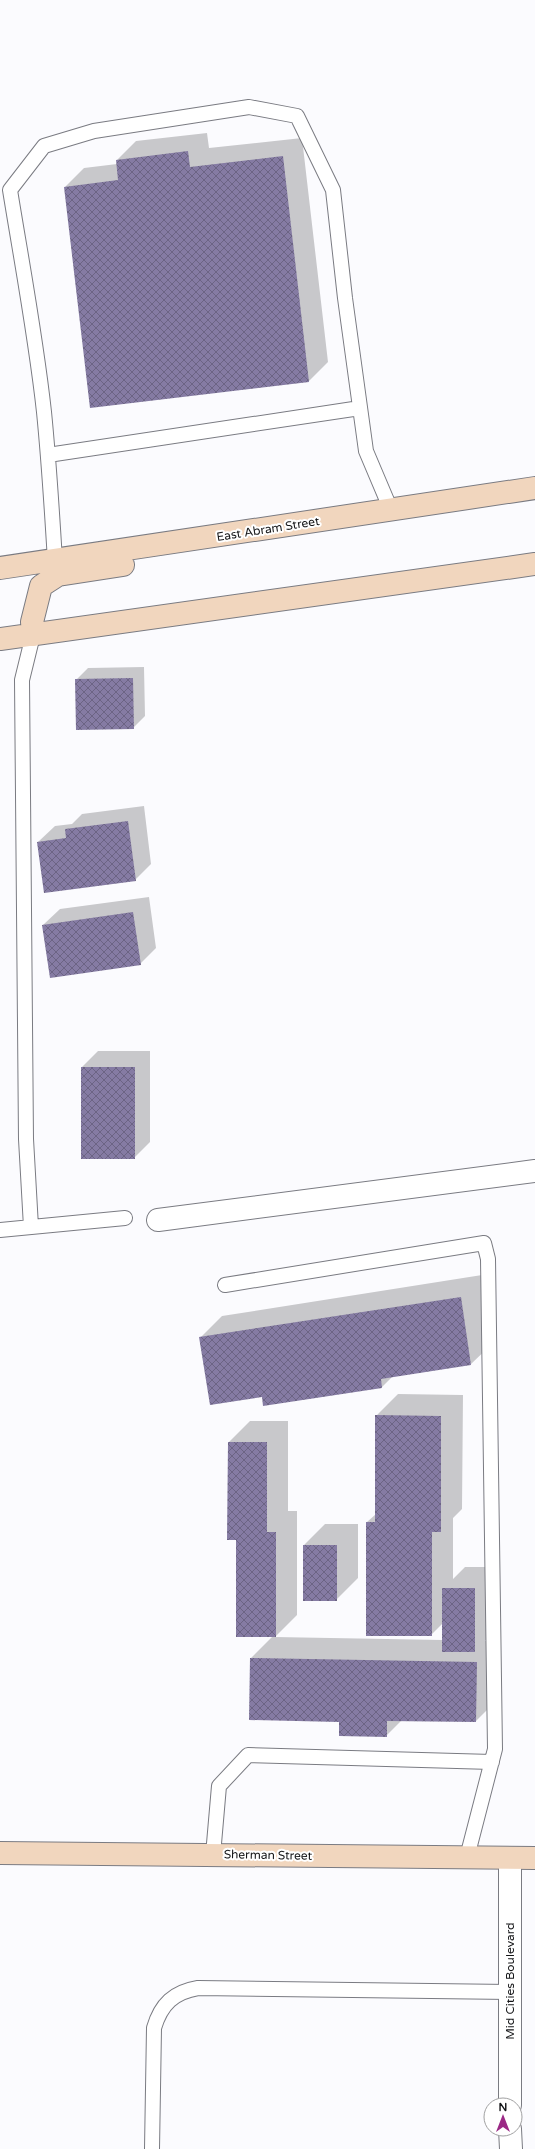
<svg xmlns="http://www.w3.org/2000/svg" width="535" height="2149" viewBox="0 0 535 2149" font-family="'Varela Round',sans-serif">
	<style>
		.shadow { fill: #0003 }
		.building { fill: url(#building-cross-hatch) }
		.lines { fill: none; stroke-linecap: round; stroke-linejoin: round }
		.lane-casing { stroke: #7a7b82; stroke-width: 16 }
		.street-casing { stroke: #7a7b82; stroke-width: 24 }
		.secondary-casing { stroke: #7a7b82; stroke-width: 24 }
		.lane { stroke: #fff; stroke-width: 14 }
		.street { stroke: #fff; stroke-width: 22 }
		.secondary { stroke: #f1d6be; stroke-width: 22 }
		.labels { text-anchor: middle; stroke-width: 4; stroke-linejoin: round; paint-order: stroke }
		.street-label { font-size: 12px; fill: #131416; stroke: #fff }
	</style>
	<defs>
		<pattern id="building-cross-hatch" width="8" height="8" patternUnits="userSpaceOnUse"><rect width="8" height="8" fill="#857ba3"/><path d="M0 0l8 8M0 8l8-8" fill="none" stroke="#6c6484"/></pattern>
	</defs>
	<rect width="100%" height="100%" fill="#fbfbfe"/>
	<path class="shadow" d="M 207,133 L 209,148 L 302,138 L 328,362 L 309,381 L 91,407 L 65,187 L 84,168 L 117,164 L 117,160 L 136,141 Z
		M 144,667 L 145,716 L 133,728 L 76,680 L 88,668 Z
		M 144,806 L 151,864 L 135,880 L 38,842 L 55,826 L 72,824 L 82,814 Z
		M 149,897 L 156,948 L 140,964 L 43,925 L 60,909 Z
		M 98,1051 L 150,1051 L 150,1142 L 134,1158 L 82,1158 L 82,1067 Z
		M 482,1275 L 493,1343 L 471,1364 L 393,1376 L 382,1387 L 264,1405 L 263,1396 L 200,1338 L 222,1316 Z
		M 398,1394 L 463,1395 L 462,1509 L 453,1518 L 453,1579 L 465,1567 L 496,1567 L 496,1629 L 485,1641 L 499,1641 L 498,1699 L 476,1721 L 402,1720 L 386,1736 L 340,1721 L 251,1658 L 273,1636 L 237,1539 L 229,1442 L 250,1421 L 288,1421 L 288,1511 L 297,1511 L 297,1615 L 275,1637 L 443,1640 L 443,1623 L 431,1635 L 367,1522 L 376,1514 L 376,1416 Z
		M 325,1524 L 358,1524 L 358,1578 L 336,1600 L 304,1545 Z"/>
	<path class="building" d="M 188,151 L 190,167 L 283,156 L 309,382 L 90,408 L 64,187 L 118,180 L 116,160 Z
		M 133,678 L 134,729 L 76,730 L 75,679 Z
		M 128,821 L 136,881 L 44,893 L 37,842 L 66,838 L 65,829 Z
		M 133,912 L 141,965 L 50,978 L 42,925 Z
		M 81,1067 L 135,1067 L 135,1159 L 81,1159 Z
		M 461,1297 L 471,1365 L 381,1379 L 382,1388 L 263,1406 L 262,1397 L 210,1405 L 199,1337 Z
		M 375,1415 L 441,1416 L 441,1532 L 432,1532 L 432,1636 L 366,1636 L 366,1522 L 375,1522 Z
		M 228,1442 L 267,1442 L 267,1532 L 276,1532 L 276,1637 L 236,1637 L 236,1540 L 227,1540 Z
		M 303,1545 L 337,1545 L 337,1601 L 303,1601 Z
		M 442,1588 L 475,1588 L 475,1652 L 442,1652 Z
		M 250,1658 L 477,1662 L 476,1722 L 387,1721 L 387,1737 L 339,1736 L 339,1722 L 249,1720 Z"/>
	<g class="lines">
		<defs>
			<path id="lane" d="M 48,455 L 360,408
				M 55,561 C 52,511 49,462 44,412 C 36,338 22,264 10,190 L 44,146 L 94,131 L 249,107 L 297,116 L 333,190 L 345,298 L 366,451 L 391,510
				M 31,1227 L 26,1139 L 22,680 L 33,635
				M 0,1230 L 125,1218
				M 225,1285 L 484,1243 L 488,1259 L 495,1749 L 467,1857
				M 213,1855 L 219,1786 L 248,1755 L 492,1762
				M 152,2149 L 154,2028 C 161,2004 174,1992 198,1988 L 510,1992"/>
			<path id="street" d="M 158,1220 L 535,1171
				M 510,1858 L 510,2105
				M 510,2129 L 511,2149"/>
			<path id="secondary" d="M 0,568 L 535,488
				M 33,635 L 32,622 L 41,586 L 58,575 L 123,565
				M 0,639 L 535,564
				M 0,1853 L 535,1858"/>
		</defs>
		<use href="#lane" class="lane-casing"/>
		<use href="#street" class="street-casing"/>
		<use href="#secondary" class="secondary-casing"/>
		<use href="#lane" class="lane"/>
		<use href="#street" class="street"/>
		<use href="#secondary" class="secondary"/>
	</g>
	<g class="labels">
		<g class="street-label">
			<text transform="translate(268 529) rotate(-9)" y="4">East Abram Street</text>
			<text transform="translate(268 1855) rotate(1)" y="4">Sherman Street</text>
			<text transform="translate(510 1981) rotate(-90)" y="4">Mid Cities Boulevard</text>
		</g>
	</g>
	<g transform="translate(503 2117)"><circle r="19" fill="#ffffff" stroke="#a1a1a2"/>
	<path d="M0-3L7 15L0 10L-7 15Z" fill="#9b2986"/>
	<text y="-6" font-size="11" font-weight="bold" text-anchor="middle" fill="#131416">N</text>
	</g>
</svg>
